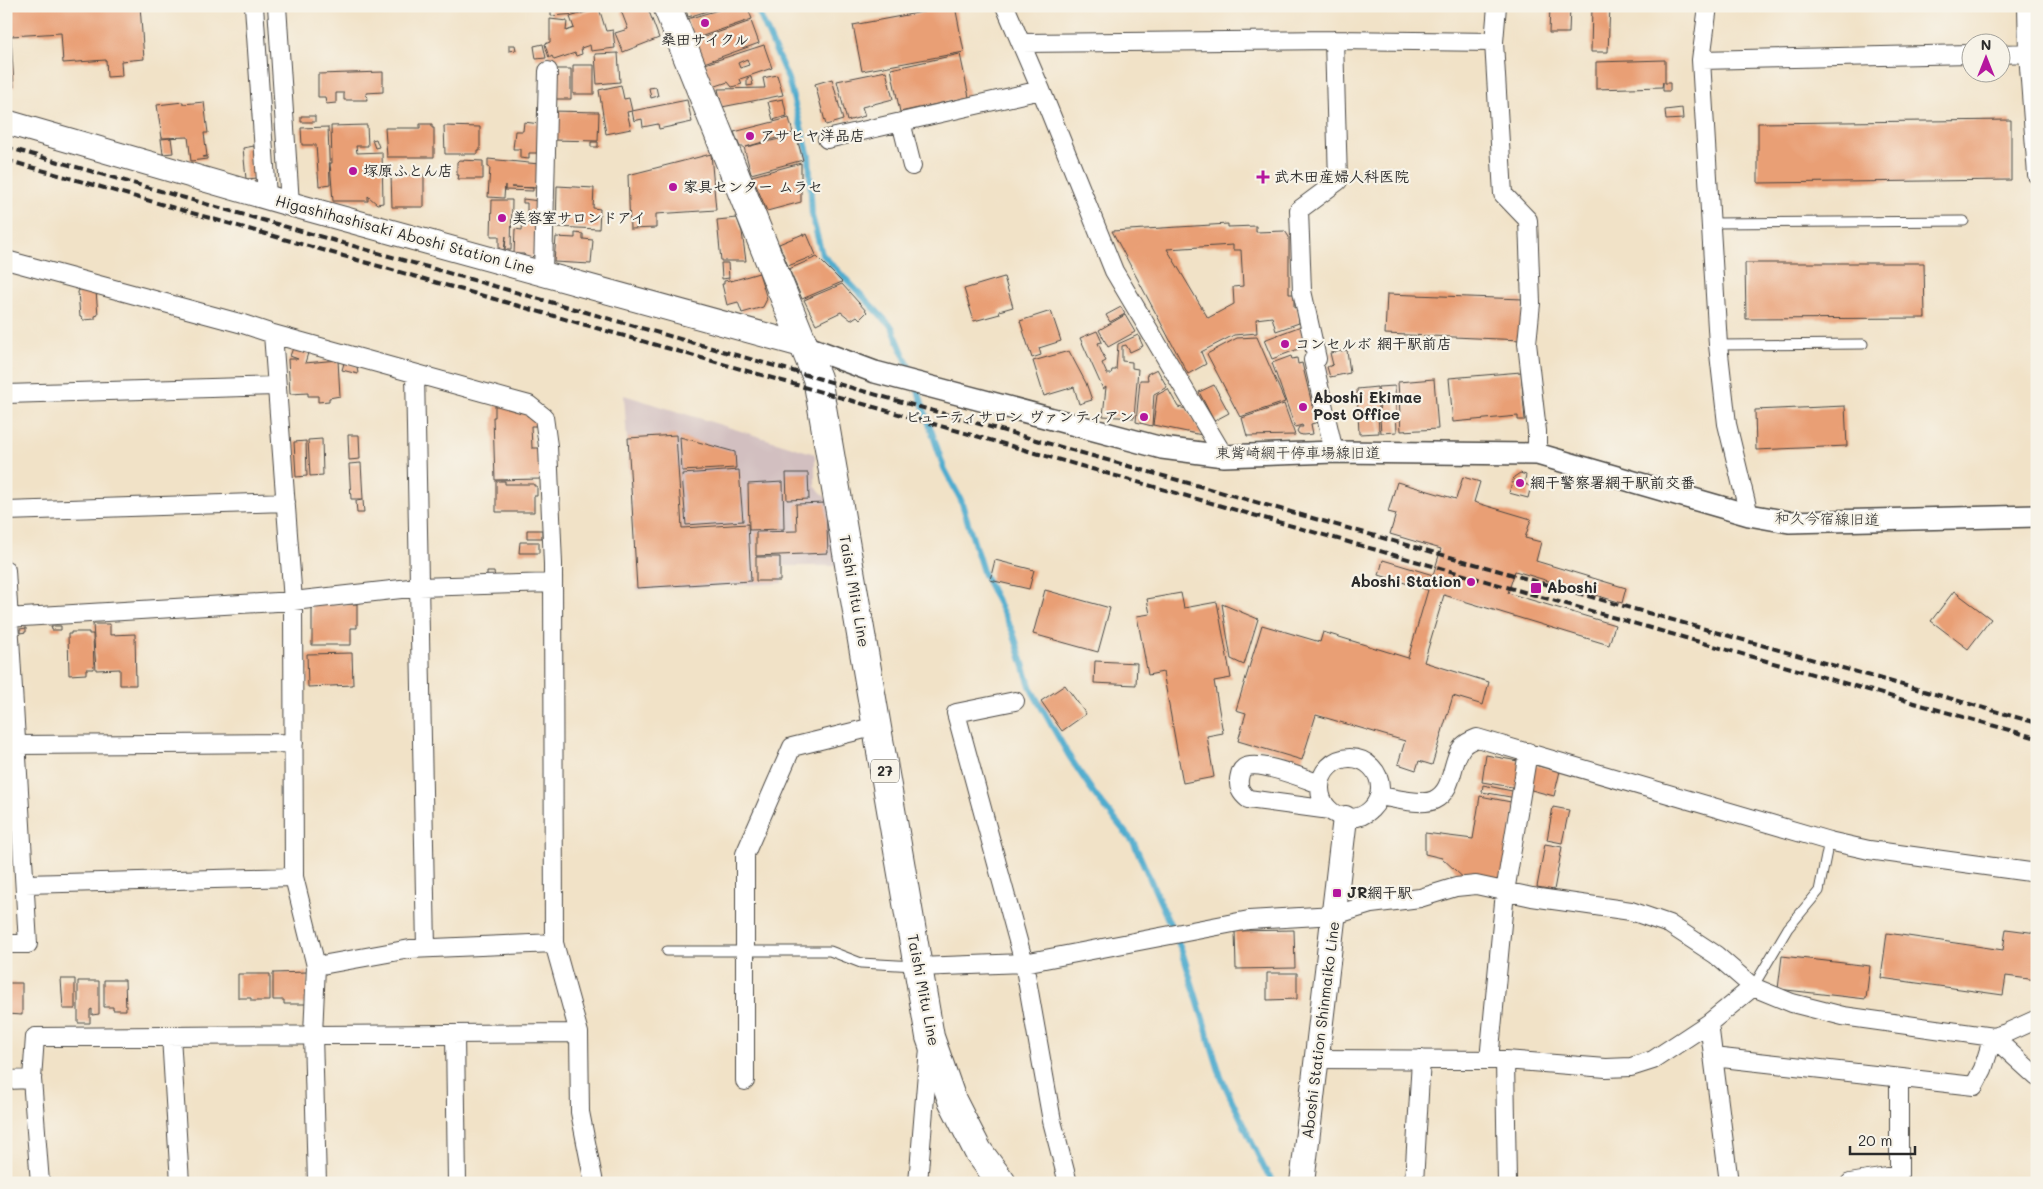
<svg xmlns="http://www.w3.org/2000/svg" width="2043" height="1189" viewBox="0 0 2043 1189" font-family="Mali,'Klee One',sans-serif">
	<style>
		.industrial { fill: #d2bfc0 }
		.lines { fill: none; stroke-linecap: round; stroke-linejoin: round }
		.stream { stroke: #50acce; stroke-width: 6 }
		.building { fill: #e99f74; fill-rule: evenodd }
		.service-casing { stroke: #494642; stroke-width: 11 }
		.minor-casing { stroke: #494642; stroke-width: 20 }
		.tertiary-casing { stroke: #494642; stroke-width: 24 }
		.secondary-casing { stroke: #494642; stroke-width: 26 }
		.primary-casing { stroke: #494642; stroke-width: 30 }
		.service { stroke: #fff; stroke-width: 9 }
		.minor { stroke: #fff; stroke-width: 18 }
		.tertiary { stroke: #fff; stroke-width: 21 }
		.secondary { stroke: #fff; stroke-width: 24 }
		.primary { stroke: #fff; stroke-width: 28 }
		.rail { stroke: #2b2b2b; stroke-width: 4; stroke-dasharray: 8 4; stroke-linecap: butt }
		.poi-dot { fill: #b5179e; stroke: #f7f3e8; stroke-width: 2 }
		.labels { text-anchor: middle; stroke-width: 4.5; stroke-linejoin: round; paint-order: stroke }
		.shield { fill: #f7f3e8; stroke: #686764; stroke-width: 1 }
		.shield-label { font-size: 14px; font-weight: bold; fill: #2b2b2b }
		.poi-label { font-size: 15px; font-weight: bold; fill: #2b2b2b; stroke: #f7f3e8; text-anchor: start }
		.street-label { font-size: 15px; fill: #2b2b2b; stroke: #f7f3e8 }
	</style>
	<rect width="100%" height="100%" fill="#f7f3e8"/>
	<filter id="ink" filterUnits="userSpaceOnUse"><feTurbulence type="fractalNoise" baseFrequency=".02" numOctaves="2"/><feDisplacementMap in="SourceGraphic" scale="10" xChannelSelector="R" yChannelSelector="G"/><feConvolveMatrix kernelMatrix="1 2 1 2 8 2 1 2 1" color-interpolation-filters="sRGB"/></filter>
	<filter id="wash" filterUnits="userSpaceOnUse"><feTurbulence type="fractalNoise" baseFrequency=".0096" numOctaves="4" result="noise"/><feDisplacementMap in="SourceGraphic" scale="20" xChannelSelector="R" yChannelSelector="G"/><feGaussianBlur stdDeviation="1.12" result="paint"/><feColorMatrix in="noise" values="0 0 0 0 0 0 0 0 0 0 0 0 0 0 0 0 0 1.4 0 .05"/><feComposite in="paint" operator="in"/></filter>
	<g filter="url(#wash)">
		<rect width="100%" height="100%" fill="#f1e2c7"/>
		<path class="industrial" d="M 624,395 L 815,454 L 815,486 L 831,503 L 842,566 L 783,566 L 782,583 L 637,590 Z"/>
		<g class="lines">
			<path class="stream" d="M 756,6 L 788,79 L 809,156 L 812,216 L 822,254 L 892,327 L 914,379
				M 917,388 L 944,468 L 961,500 L 984,575 L 1013,632 L 1031,689 L 1069,756 L 1095,795 L 1134,843 L 1182,951 L 1221,1077 L 1265,1170 L 1275,1183"/>
		</g>
		<g id="blocks">
			<path class="building" d="M 6,6 L 140,6 L 144,59 L 121,61 L 122,76 L 107,77 L 106,60 L 63,63 L 61,33 L 11,36 L 14,87 L 6,88 Z
				M 551,6 L 595,6 L 577,14 L 551,16 Z
				M 624,6 L 647,6 L 659,38 L 623,52 L 615,33 L 628,29 L 620,8 Z
				M 685,6 L 720,6 L 720,7 L 688,17 Z
				M 732,6 L 747,6 L 752,19 L 694,39 L 687,19 Z
				M 955,6 L 964,52 L 862,71 L 853,25 Z
				M 1550,6 L 1570,6 L 1569,33 L 1549,33 Z
				M 1592,6 L 1610,6 L 1608,52 L 1591,52 Z
				M 599,8 L 606,31 L 613,30 L 615,48 L 591,51 L 590,45 L 581,48 L 582,54 L 576,56 L 575,53 L 554,60 L 552,56 L 549,58 L 545,44 L 550,42 L 550,19 L 567,21 L 566,31 L 574,28 L 570,17 Z
				M 751,21 L 759,43 L 704,63 L 696,40 Z
				M 543,44 L 546,58 L 536,59 L 534,46 Z
				M 509,45 L 515,45 L 516,50 L 509,51 Z
				M 764,45 L 772,68 L 740,79 L 742,84 L 732,87 L 728,82 L 713,87 L 705,64 ZM 747,59 L 749,65 L 740,68 L 738,63 Z
				M 618,53 L 620,82 L 597,84 L 595,54 Z
				M 960,54 L 969,97 L 900,112 L 891,69 Z
				M 1665,60 L 1665,83 L 1670,83 L 1670,91 L 1663,91 L 1663,82 L 1662,87 L 1596,89 L 1596,62 Z
				M 573,65 L 594,65 L 594,94 L 573,94 Z
				M 551,69 L 571,69 L 571,99 L 551,99 Z
				M 886,71 L 893,99 L 862,107 L 865,116 L 847,121 L 837,81 Z
				M 383,72 L 383,92 L 366,93 L 367,100 L 344,100 L 344,93 L 336,93 L 336,103 L 326,104 L 325,97 L 318,97 L 318,74 Z
				M 777,75 L 783,95 L 722,107 L 718,89 L 765,88 L 763,78 Z
				M 751,77 L 753,85 L 747,86 L 747,78 Z
				M 832,79 L 843,120 L 826,125 L 815,84 Z
				M 621,85 L 624,99 L 629,98 L 632,111 L 687,100 L 692,122 L 659,129 L 658,124 L 643,127 L 642,119 L 634,121 L 632,111 L 627,112 L 631,129 L 606,134 L 599,90 Z
				M 656,87 L 658,96 L 651,98 L 649,88 Z
				M 783,99 L 787,116 L 773,120 L 768,102 Z
				M 183,102 L 183,104 L 204,102 L 208,133 L 204,133 L 207,156 L 202,157 L 207,157 L 207,159 L 191,161 L 188,137 L 162,138 L 157,105 Z
				M 1682,108 L 1683,119 L 1666,120 L 1665,110 Z
				M 551,111 L 599,112 L 598,141 L 551,140 Z
				M 301,116 L 315,116 L 315,122 L 301,122 Z
				M 789,118 L 793,133 L 746,147 L 796,135 L 803,160 L 751,174 L 744,147 L 740,147 L 734,132 Z
				M 2011,120 L 2011,180 L 1758,183 L 1758,123 Z
				M 524,122 L 540,124 L 538,153 L 529,153 L 529,159 L 520,158 L 520,149 L 513,149 L 515,131 L 523,131 Z
				M 420,124 L 432,124 L 432,128 L 434,128 L 434,157 L 387,157 L 385,128 L 420,128 Z
				M 367,125 L 368,146 L 356,146 L 357,153 L 382,152 L 383,203 L 377,204 L 368,196 L 368,201 L 333,201 L 330,163 L 332,163 L 331,126 Z
				M 444,126 L 480,127 L 480,151 L 478,151 L 478,154 L 445,154 Z
				M 328,127 L 330,184 L 319,186 L 316,145 L 302,145 L 301,128 Z
				M 171,138 L 173,153 L 163,154 L 161,139 Z
				M 376,139 L 379,147 L 375,148 L 372,140 Z
				M 591,142 L 598,142 L 598,147 L 591,147 Z
				M 254,146 L 258,178 L 246,179 L 243,148 Z
				M 711,154 L 716,210 L 656,214 L 656,228 L 630,229 L 628,175 Z
				M 488,159 L 539,164 L 540,188 L 511,187 L 533,188 L 533,191 L 505,190 L 505,185 L 504,198 L 488,197 L 490,167 L 488,167 Z
				M 459,160 L 483,161 L 483,179 L 458,179 L 459,175 L 457,175 L 457,162 Z
				M 801,163 L 801,202 L 767,211 L 752,176 Z
				M 391,175 L 424,175 L 424,207 L 392,207 Z
				M 557,186 L 594,188 L 593,208 L 600,209 L 599,229 L 556,227 Z
				M 523,199 L 540,201 L 538,255 L 534,255 L 531,258 L 526,258 L 524,254 L 514,254 L 515,229 L 522,230 L 523,218 L 527,219 L 527,203 L 523,203 Z
				M 492,200 L 512,200 L 511,250 L 505,250 L 506,236 L 504,250 L 499,250 L 499,236 L 491,236 Z
				M 737,218 L 742,232 L 746,261 L 721,261 L 717,220 Z
				M 1228,224 L 1228,227 L 1256,226 L 1256,232 L 1285,231 L 1289,237 L 1289,294 L 1294,294 L 1294,308 L 1297,307 L 1299,323 L 1276,331 L 1272,317 L 1256,319 L 1257,333 L 1234,335 L 1201,352 L 1206,364 L 1188,374 L 1112,231 ZM 1233,245 L 1233,250 L 1241,250 L 1243,286 L 1233,287 L 1234,304 L 1208,318 L 1167,249 Z
				M 575,233 L 583,234 L 583,239 L 593,240 L 591,264 L 554,262 L 556,237 L 575,238 Z
				M 803,234 L 804,236 L 807,234 L 816,255 L 788,266 L 779,244 Z
				M 817,257 L 842,282 L 802,299 L 789,269 Z
				M 721,263 L 728,263 L 729,278 L 722,279 Z
				M 1745,263 L 1924,263 L 1925,318 L 1746,319 Z
				M 759,273 L 767,299 L 763,307 L 742,313 L 738,302 L 727,305 L 722,284 L 724,284 L 724,281 L 730,280 L 731,281 Z
				M 1004,277 L 1013,307 L 999,311 L 1000,314 L 974,321 L 964,289 Z
				M 842,284 L 867,312 L 860,319 L 857,316 L 851,320 L 841,312 L 816,324 L 804,300 Z
				M 93,289 L 96,291 L 98,315 L 95,316 L 95,319 L 83,320 L 82,317 L 80,317 L 78,292 L 79,290 Z
				M 1387,294 L 1523,299 L 1522,340 L 1385,334 Z
				M 1121,307 L 1125,314 L 1110,322 L 1106,315 Z
				M 1051,311 L 1061,341 L 1039,348 L 1041,355 L 1032,358 L 1020,321 Z
				M 1125,315 L 1135,332 L 1108,347 L 1099,330 Z
				M 1301,326 L 1306,346 L 1272,359 L 1264,340 Z
				M 1097,331 L 1102,342 L 1098,343 L 1106,361 L 1102,363 L 1107,374 L 1111,374 L 1112,370 L 1116,370 L 1118,344 L 1138,335 L 1143,346 L 1130,352 L 1126,345 L 1122,346 L 1122,361 L 1132,362 L 1132,368 L 1138,369 L 1134,418 L 1103,416 L 1106,387 L 1103,389 L 1080,338 Z
				M 1257,337 L 1285,402 L 1240,417 L 1207,354 L 1237,338 Z
				M 293,348 L 308,353 L 305,363 L 338,360 L 340,396 L 329,398 L 329,401 L 318,402 L 318,396 L 308,396 L 308,393 L 290,394 L 288,359 L 298,359 L 290,356 Z
				M 1347,350 L 1350,373 L 1330,377 L 1327,367 L 1333,365 L 1330,353 Z
				M 1069,351 L 1086,383 L 1092,400 L 1079,404 L 1074,387 L 1044,396 L 1033,361 Z
				M 1291,356 L 1292,359 L 1297,358 L 1298,364 L 1302,363 L 1316,421 L 1315,423 L 1311,424 L 1313,434 L 1303,435 L 1299,434 L 1297,431 L 1299,427 L 1303,427 L 1302,425 L 1295,427 L 1272,363 Z
				M 344,363 L 357,366 L 358,374 L 342,370 Z
				M 1157,369 L 1167,387 L 1154,394 L 1152,426 L 1136,422 L 1140,380 L 1148,380 L 1147,374 Z
				M 1521,372 L 1525,420 L 1518,420 L 1518,416 L 1453,422 L 1449,378 Z
				M 1434,379 L 1438,429 L 1401,431 L 1398,382 Z
				M 1214,385 L 1229,413 L 1214,421 L 1199,392 Z
				M 1395,386 L 1397,432 L 1381,433 L 1378,387 Z
				M 1377,387 L 1379,433 L 1359,434 L 1357,389 Z
				M 1168,389 L 1178,407 L 1187,409 L 1202,435 L 1153,425 L 1157,395 Z
				M 1284,404 L 1295,435 L 1247,436 L 1242,418 Z
				M 502,405 L 527,412 L 527,416 L 537,415 L 537,426 L 531,426 L 532,448 L 540,448 L 541,479 L 495,480 L 493,417 L 495,417 L 495,406 Z
				M 1845,406 L 1847,446 L 1756,450 L 1755,410 Z
				M 348,435 L 359,435 L 360,459 L 349,460 Z
				M 676,435 L 682,528 L 748,524 L 751,581 L 637,588 L 628,438 Z
				M 680,437 L 735,452 L 736,468 L 682,471 Z
				M 322,439 L 323,475 L 310,476 L 308,440 Z
				M 306,441 L 307,476 L 296,477 L 294,442 Z
				M 361,463 L 363,499 L 351,499 L 349,464 Z
				M 739,470 L 743,521 L 686,525 L 682,474 Z
				M 786,473 L 808,473 L 809,499 L 787,500 Z
				M 1520,473 L 1526,475 L 1524,484 L 1531,486 L 1528,498 L 1509,493 L 1514,477 Z
				M 1463,477 L 1480,482 L 1474,502 L 1531,519 L 1525,538 L 1541,542 L 1536,561 L 1626,588 L 1622,603 L 1515,571 L 1508,593 L 1615,625 L 1609,645 L 1444,595 L 1424,662 L 1489,682 L 1483,705 L 1453,696 L 1432,765 L 1419,761 L 1416,770 L 1398,764 L 1405,741 L 1316,715 L 1302,760 L 1238,741 L 1246,713 L 1236,710 L 1262,625 L 1320,642 L 1323,632 L 1408,658 L 1428,590 L 1379,575 L 1383,560 L 1433,575 L 1441,549 L 1390,534 L 1396,514 L 1388,512 L 1397,482 L 1456,499 Z
				M 496,481 L 505,481 L 505,484 L 534,484 L 534,486 L 537,486 L 537,496 L 534,496 L 534,512 L 496,512 Z
				M 783,482 L 784,529 L 749,530 L 748,484 Z
				M 363,500 L 364,513 L 357,513 L 356,501 Z
				M 826,503 L 828,553 L 756,556 L 756,532 L 797,531 L 796,504 Z
				M 527,530 L 542,530 L 542,538 L 527,538 Z
				M 520,542 L 539,542 L 539,553 L 519,553 Z
				M 756,557 L 780,557 L 780,581 L 756,581 Z
				M 995,560 L 1034,570 L 1029,589 L 990,580 Z
				M 487,572 L 494,572 L 495,578 L 487,578 Z
				M 1045,590 L 1110,608 L 1098,652 L 1033,634 Z
				M 1954,591 L 1991,619 L 1968,649 L 1931,621 Z
				M 1181,593 L 1184,608 L 1217,602 L 1231,678 L 1214,681 L 1223,733 L 1207,736 L 1214,777 L 1183,783 L 1163,672 L 1148,675 L 1137,616 L 1150,614 L 1147,599 Z
				M 312,604 L 357,604 L 357,628 L 351,628 L 351,645 L 312,645 Z
				M 1222,604 L 1258,619 L 1244,665 L 1231,659 Z
				M 93,624 L 110,624 L 110,635 L 135,634 L 136,685 L 120,685 L 120,669 L 96,670 Z
				M 51,626 L 61,626 L 61,630 L 52,630 Z
				M 26,628 L 26,632 L 20,633 L 20,629 Z
				M 71,632 L 89,632 L 89,634 L 93,634 L 94,669 L 86,669 L 86,674 L 69,675 L 68,634 L 71,634 Z
				M 352,653 L 353,685 L 308,687 L 307,654 Z
				M 1095,661 L 1137,663 L 1136,685 L 1094,683 Z
				M 1065,685 L 1086,714 L 1062,731 L 1041,701 Z
				M 1486,755 L 1523,762 L 1518,788 L 1482,782 Z
				M 1530,764 L 1560,771 L 1554,796 L 1524,788 Z
				M 1483,785 L 1517,792 L 1516,798 L 1482,792 Z
				M 1480,796 L 1516,803 L 1503,879 L 1468,882 L 1442,858 L 1425,854 L 1425,833 L 1473,839 Z
				M 1553,807 L 1569,810 L 1562,843 L 1547,840 Z
				M 1545,844 L 1562,847 L 1554,890 L 1537,887 Z
				M 2006,929 L 2037,933 L 2037,980 L 2006,976 L 2003,995 L 1881,978 L 1887,933 L 2003,950 Z
				M 1294,930 L 1295,968 L 1236,969 L 1235,931 Z
				M 1782,956 L 1870,966 L 1866,999 L 1778,989 Z
				M 307,972 L 308,1004 L 284,1004 L 284,1000 L 273,1000 L 273,973 Z
				M 1267,973 L 1297,973 L 1297,999 L 1267,1000 Z
				M 238,974 L 270,974 L 270,1001 L 251,1001 L 251,998 L 238,998 Z
				M 61,979 L 75,979 L 75,1009 L 63,1009 Z
				M 104,980 L 125,980 L 126,1010 L 113,1010 L 113,1007 L 104,1007 Z
				M 78,981 L 99,981 L 99,1014 L 92,1015 L 92,1009 L 90,1010 L 90,1023 L 78,1023 Z
				M 6,983 L 22,983 L 22,1015 L 6,1014 Z"/>
		</g>
	</g>
	<g filter="url(#ink)">
		<use href="#blocks" fill-opacity="0" stroke="#494642" stroke-width="1"/>
		<g class="lines">
			<defs>
				<path id="service" d="M 1711,223 L 1964,221
					M 1718,345 L 1863,344
					M 667,951 L 830,951 L 861,963 L 915,966
					M 1753,987 L 1788,928 L 1819,891 L 1829,841"/>
				<path id="minor" d="M 254,6 L 267,196
					M 277,6 L 290,204
					M 1005,6 L 1041,90 L 1114,271 L 1224,456
					M 1497,6 L 1494,42 L 1503,194 L 1528,220 L 1531,303 L 1527,343 L 1537,431 L 1537,454
					M 1708,6 L 1701,60 L 1718,345 L 1727,424 L 1749,515
					M 2027,6 L 2028,53
					M 1021,43 L 1334,40 L 1494,42
					M 2000,54 L 2028,53 L 2037,175
					M 1701,60 L 1970,54
					M 901,122 L 912,166
					M 827,139 L 1041,90
					M 6,260 L 243,324 L 273,334 L 529,405 L 544,417 L 548,446 L 553,564 L 554,943 L 579,1033
					M 543,273 L 548,71
					M 273,334 L 293,601 L 294,877 L 316,966 L 313,1035 L 317,1183
					M 415,374 L 426,948
					M 6,394 L 277,386
					M 1334,452 L 1313,360 L 1317,359 L 1302,291 L 1299,210 L 1338,181 L 1334,40
					M 6,511 L 286,502
					M 6,570 L 28,944 L 6,944
					M 6,618 L 293,601 L 419,587 L 553,583
					M 1015,701 L 956,713 L 1024,963 L 1052,1121 L 1068,1183
					M 17,745 L 294,743
					M1320 788a30 30 0 1 1 60 0a30 30 0 1 1-60 0Z
					M 1320,784 C 1305,779 1257,759 1244,768 C 1240,771 1240,774 1239,779 C 1238,788 1241,793 1248,799 L 1330,810
					M 1380,796 C 1393,798 1422,806 1434,800 C 1455,790 1450,761 1463,746 C 1467,742 1472,740 1477,738 L 1829,841 L 1869,850 L 2037,873
					M 25,884 L 294,877
					M 316,966 L 410,949 L 554,943
					M 918,967 L 1024,963 L 1249,920 L 1335,915 L 1371,904 L 1420,898 L 1456,887 L 1476,885 L 1532,897 L 1631,911 L 1669,924 L 1716,955 L 1753,987 L 1792,1003 L 1843,1016 L 1993,1037 L 2006,1033 L 2037,1019
					M 1709,1023 L 1729,1183
					M 455,1034 L 457,1183
					M 171,1036 L 180,1183
					M 1713,1057 L 1974,1086 L 1983,1069 L 1993,1037 L 2037,1077
					M 1318,1059 L 1505,1060 L 1606,1068 L 1631,1067 L 1653,1060 L 1709,1023 L 1753,987
					M 1489,1060 L 1505,892 L 1528,752
					M 1505,1060 L 1507,1183
					M 6,1080 L 32,1079
					M 745,1081 L 745,854 L 792,747 L 877,726
					M 40,1183 L 32,1079 L 35,1037 L 579,1033 L 580,1112 L 594,1183
					M 918,1183 L 929,1048
					M 1414,1183 L 1421,1059
					M 1850,1183 L 1899,1175 L 1899,1078"/>
				<path id="tertiary" d="M 805,346 L 875,372 L 1162,448 L 1224,456 L 1334,452 L 1537,454 L 1749,515 L 1789,522 L 2037,516"/>
				<path id="secondary" d="M 6,122 L 290,204 L 805,346
					M 1302,1183 L 1345,818"/>
				<path id="primary" d="M 667,6 L 817,378 L 930,1037 L 952,1100 L 978,1151 L 1002,1183"/>
			</defs>
			<use href="#service" class="service-casing"/>
			<use href="#minor" class="minor-casing"/>
			<use href="#tertiary" class="tertiary-casing"/>
			<use href="#secondary" class="secondary-casing"/>
			<use href="#primary" class="primary-casing"/>
			<use href="#service" class="service"/>
			<use href="#minor" class="minor"/>
			<use href="#tertiary" class="tertiary"/>
			<use href="#secondary" class="secondary"/>
			<use href="#primary" class="primary"/>
			<path class="rail" d="M 6,147 L 817,378 L 2037,723
				M 6,160 L 2037,738"/>
		</g>
	</g>
	<g class="poi-dot">
		<circle cx="705" cy="23" r="5"/>
		<circle cx="750" cy="136" r="5"/>
		<circle cx="353" cy="171" r="5"/>
		<path d="M1260.5 169.5h5v5h5v5h-5v5h-5v-5h-5v-5h5z"/>
		<circle cx="673" cy="187" r="5"/>
		<circle cx="502" cy="218" r="5"/>
		<circle cx="1285" cy="344" r="5"/>
		<circle cx="1303" cy="407" r="5"/>
		<circle cx="1144" cy="417" r="5"/>
		<circle cx="1520" cy="483" r="5"/>
		<circle cx="1471" cy="582" r="5"/>
		<rect x="1530" y="582" width="12" height="12" rx="2.5"/>
		<rect x="1332" y="888" width="10" height="10" rx="2.5"/>
	</g>
	<g class="labels">
		<rect class="shield" x="871" y="759.5" width="28" height="23" rx="4"/>
		<g class="shield-label">
			<text x="885" y="776">27</text>
		</g>
		<g class="poi-label">
			<text x="705" y="45" text-anchor="middle">桑田サイクル</text>
			<text x="760" y="141">アサヒヤ洋品店</text>
			<text x="363" y="176">塚原ふとん店</text>
			<text x="1274" y="182">武木田産婦人科医院</text>
			<text x="683" y="192">家具センター ムラセ</text>
			<text x="512" y="223">美容室サロンドアイ</text>
			<text x="1295" y="349">コンセルボ 網干駅前店</text>
			<text x="1313" y="403">Aboshi Ekimae<tspan x="1313" dy="17">Post Office</tspan></text>
			<text x="1134" y="422" text-anchor="end">ビューティサロン ヴァンティアン</text>
			<text x="1530" y="488">網干警察署網干駅前交番</text>
			<text x="1461" y="587" text-anchor="end">Aboshi Station</text>
			<text x="1547" y="593">Aboshi</text>
			<text x="1347" y="898">JR網干駅</text>
		</g>
		<g class="street-label">
			<text transform="translate(405 235) rotate(15)" y="5">Higashihashisaki Aboshi Station Line</text>
			<text x="1298" y="458">東觜崎網干停車場線旧道</text>
			<text transform="translate(1827 519) rotate(1)" y="5">和久今宿線旧道</text>
			<text transform="translate(854 591) rotate(80)" y="5">Taishi Mitu Line</text>
			<text transform="translate(923 990) rotate(79)" y="5">Taishi Mitu Line</text>
			<text transform="translate(1321 1030) rotate(-83)" y="5">Aboshi Station Shinmaiko Line</text>
		</g>
	</g>
	<rect width="2043" height="1189" fill="none" stroke="#f7f3e8" stroke-width="25"/>
	<g transform="translate(1986 58)"><circle r="24" fill="#f7f3e8" stroke="#a5a39c"/>
	<path d="M0-4L9 19L0 12L-9 19Z" fill="#b5179e"/>
	<text y="-8" font-size="14" font-weight="bold" text-anchor="middle" fill="#2b2b2b">N</text>
	</g>
	<path d="M1850 1146v8h65v-8" fill="none" stroke="#2b2b2b" stroke-width="2.5"/>
	<text x="1858" y="1146" font-size="15" fill="#2b2b2b" stroke="#f7f3e8" stroke-width="4" paint-order="stroke">20 m</text>
</svg>
